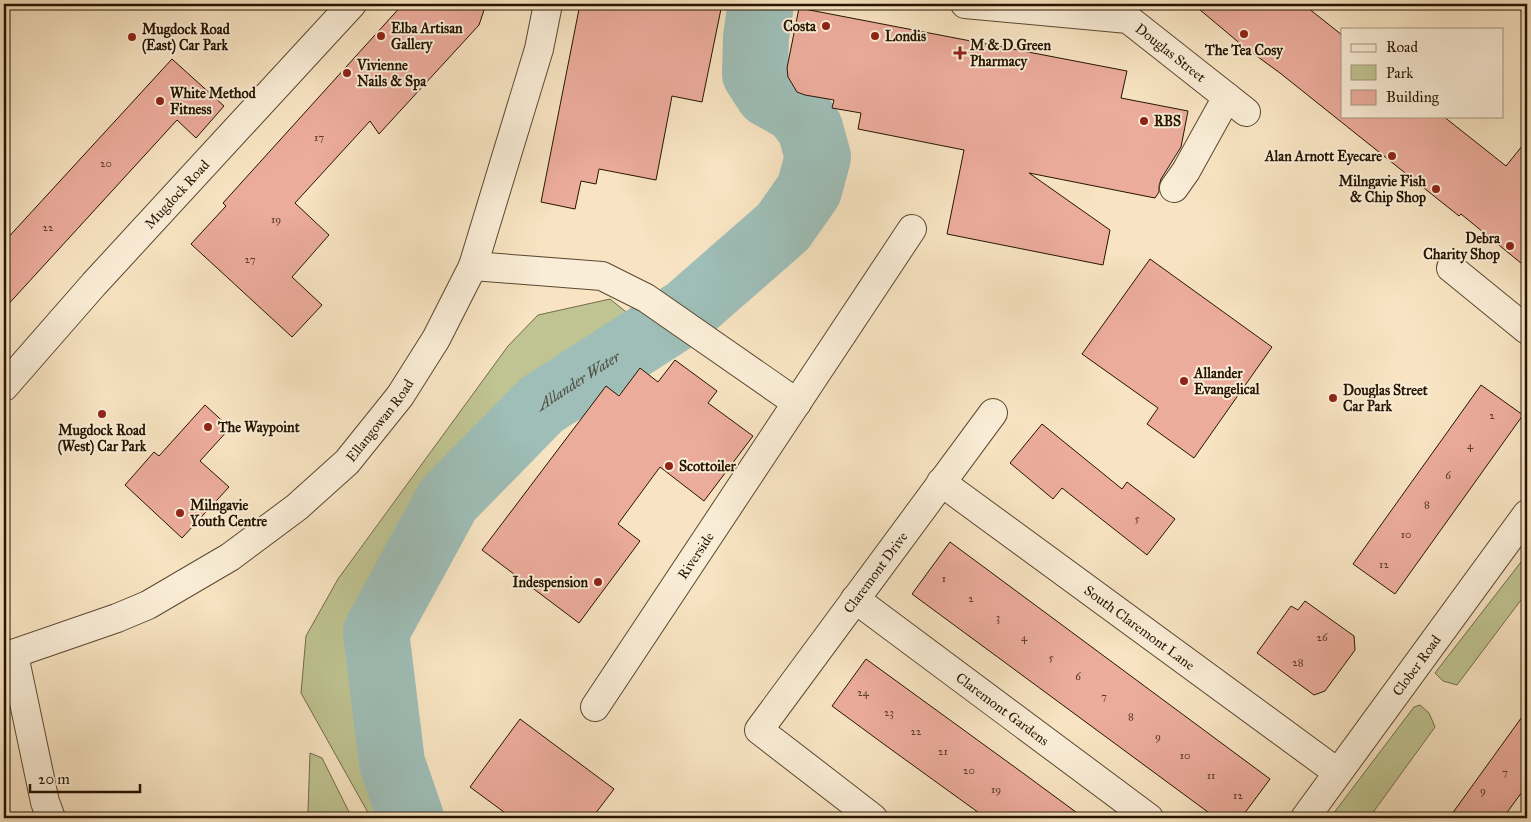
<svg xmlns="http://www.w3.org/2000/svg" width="1531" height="822" viewBox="0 0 1531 822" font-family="'IM FELL Great Primer',serif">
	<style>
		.green { fill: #bfc492; stroke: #726c49 }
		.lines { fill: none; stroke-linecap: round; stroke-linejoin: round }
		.river { stroke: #9ebeb7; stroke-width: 66 }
		.building { fill: #ecac9c; stroke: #251400 }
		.minor-casing { stroke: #5a4830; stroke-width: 30 }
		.minor { stroke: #faedd7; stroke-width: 28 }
		.poi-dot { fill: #8f2418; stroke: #faedd7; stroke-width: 2 }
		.labels { text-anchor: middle; stroke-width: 4; stroke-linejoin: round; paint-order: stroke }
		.number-label { font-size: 11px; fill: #573a27 }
		.poi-label { font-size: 14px; font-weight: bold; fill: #251400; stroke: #faedd7; text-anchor: start }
		.street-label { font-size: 14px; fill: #251400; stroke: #faedd7 }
		.water-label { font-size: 15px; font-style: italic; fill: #4f5040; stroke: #faedd7 }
	</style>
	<rect width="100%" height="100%" fill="#f8e4c2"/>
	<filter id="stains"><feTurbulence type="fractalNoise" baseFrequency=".004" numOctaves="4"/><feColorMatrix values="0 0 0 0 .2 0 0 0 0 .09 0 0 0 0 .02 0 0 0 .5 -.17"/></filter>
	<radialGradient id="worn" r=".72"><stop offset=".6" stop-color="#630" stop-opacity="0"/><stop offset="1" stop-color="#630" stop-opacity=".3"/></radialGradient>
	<path class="green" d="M 610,299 L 636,320 L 549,386 L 463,463 L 396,553 L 361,654 L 381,818 L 371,818 L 301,693 L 306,636 L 338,579 L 508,346 L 538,315 Z
		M 1521,562 L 1527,564 L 1527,592 L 1457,685 L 1443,681 L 1435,673 Z
		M 1420,705 L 1429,713 L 1435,727 L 1369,818 L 1330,818 L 1414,707 Z
		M 310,753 L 322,758 L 352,818 L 303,818 L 308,812 Z"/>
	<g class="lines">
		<path class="river" id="s1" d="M 411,818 L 392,763 L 376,632 L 448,500 L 541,405 L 687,311 L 783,227 L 809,190 L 818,157 L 810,128 L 796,110 L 768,94 L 755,74 L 756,37 L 761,4"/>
	</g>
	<path class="building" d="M 403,4 L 486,4 L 479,25 L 379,134 L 370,121 L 295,203 L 329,235 L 292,277 L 322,305 L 292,337 L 191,244 L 226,206 L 223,203 Z
		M 580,4 L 722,4 L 702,102 L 672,96 L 656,180 L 599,169 L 596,184 L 581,181 L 575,209 L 541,202 Z
		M 1193,4 L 1303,4 L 1342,35 L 1342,116 L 1443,116 L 1506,166 L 1527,140 L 1527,268 L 1461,214 L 1459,216 L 1280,73 L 1243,46 Z
		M 799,8 L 1127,71 L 1121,98 L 1188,111 L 1181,147 L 1161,179 L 1159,186 L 1159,192 L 1155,198 L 1029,173 L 1110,230 L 1103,265 L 947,234 L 964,150 L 858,129 L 861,113 L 832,108 L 834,100 L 805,95 L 797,92 L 788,77 L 787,68 Z
		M 172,59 L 224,106 L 196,138 L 177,120 L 4,309 L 4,242 Z
		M 1150,259 L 1272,347 L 1194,458 L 1147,424 L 1158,408 L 1082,354 Z
		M 675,360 L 717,391 L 708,403 L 753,436 L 704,501 L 660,467 L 618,524 L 640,541 L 579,623 L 482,550 L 606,386 L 619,396 L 640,368 L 658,382 Z
		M 1481,385 L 1523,415 L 1395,594 L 1353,564 Z
		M 205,405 L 230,428 L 200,461 L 229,487 L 182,538 L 125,485 L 154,452 L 159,456 Z
		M 1042,424 L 1122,489 L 1127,482 L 1175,519 L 1147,555 L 1062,488 L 1053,499 L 1010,463 Z
		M 950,542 L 1270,779 L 1241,818 L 1216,818 L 912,594 Z
		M 1305,601 L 1354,636 L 1355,650 L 1325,691 L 1314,695 L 1257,653 L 1291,606 L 1298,610 Z
		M 866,659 L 1027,776 L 1084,818 L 986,818 L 885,745 L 832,706 Z
		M 1527,710 L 1527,785 L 1503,818 L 1449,818 Z
		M 520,719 L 614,789 L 592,818 L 512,818 L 470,787 Z"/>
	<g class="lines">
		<defs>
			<g id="minor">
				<path id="s2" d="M 965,4 L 1128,19 L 1246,112"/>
				<path d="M 1174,188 L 1186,171 L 1227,97"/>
				<path d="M 473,266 L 602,276 L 646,298 L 797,403"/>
				<path d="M 1451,268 L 1527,330"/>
				<path id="s3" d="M 4,387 L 94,284 L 352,4"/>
				<path id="s4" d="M 941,482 L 1337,772"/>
				<path id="s5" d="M 855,599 L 1149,818"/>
				<path d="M 14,655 L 45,802 L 51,818"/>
				<path id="s6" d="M 4,657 L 117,618 L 148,605 L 230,557 L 297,507 L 347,462 L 400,396 L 436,339 L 473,266 L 539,49 L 548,4"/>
				<path id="s7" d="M 595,707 L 912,229"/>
				<path id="s8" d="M 873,818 L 759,730 L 993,413"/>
				<path id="s9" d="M 1305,818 L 1527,514"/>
			</g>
		</defs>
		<use href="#minor" class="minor-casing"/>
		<use href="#minor" class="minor"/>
	</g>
	<g class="poi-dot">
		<circle cx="826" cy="26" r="5"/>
		<circle cx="1244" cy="34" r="5"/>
		<circle cx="381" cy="36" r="5"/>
		<circle cx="875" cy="36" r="5"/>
		<circle cx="132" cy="37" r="5"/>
		<path d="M957.5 45.5h5v5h5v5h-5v5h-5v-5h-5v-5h5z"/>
		<circle cx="347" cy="73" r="5"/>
		<circle cx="160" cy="101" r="5"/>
		<circle cx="1144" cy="121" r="5"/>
		<circle cx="1392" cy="156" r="5"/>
		<circle cx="1436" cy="189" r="5"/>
		<circle cx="1510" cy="246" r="5"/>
		<circle cx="1184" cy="381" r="5"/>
		<circle cx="1333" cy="398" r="5"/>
		<circle cx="102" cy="414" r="5"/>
		<circle cx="208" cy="427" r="5"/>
		<circle cx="669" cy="466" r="5"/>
		<circle cx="180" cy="513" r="5"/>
		<circle cx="598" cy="582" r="5"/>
	</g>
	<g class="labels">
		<g class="number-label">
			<text x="319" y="141">17</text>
			<text x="106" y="167">20</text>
			<text x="276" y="223">19</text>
			<text x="48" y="231">22</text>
			<text x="250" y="263">27</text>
			<text x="1492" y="419">2</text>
			<text x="1470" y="449">4</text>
			<text x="1448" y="479">6</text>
			<text x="1427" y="508">8</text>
			<text x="1137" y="522">5</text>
			<text x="1406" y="538">10</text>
			<text x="1384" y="568">12</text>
			<text x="944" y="582">1</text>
			<text x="971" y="602">2</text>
			<text x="998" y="621">3</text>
			<text x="1024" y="641">4</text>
			<text x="1322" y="641">26</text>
			<text x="1051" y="661">5</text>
			<text x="1298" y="666">28</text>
			<text x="1078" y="680">6</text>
			<text x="863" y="696">24</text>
			<text x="1104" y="700">7</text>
			<text x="889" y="716">23</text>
			<text x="1131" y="720">8</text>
			<text x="916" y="735">22</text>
			<text x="1158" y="740">9</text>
			<text x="943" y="755">21</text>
			<text x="1185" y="759">10</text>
			<text x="969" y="774">20</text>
			<text x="1505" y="776">7</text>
			<text x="1211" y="779">11</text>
			<text x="996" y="793">19</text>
			<text x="1483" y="794">9</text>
			<text x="1238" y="799">12</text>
		</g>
		<g class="poi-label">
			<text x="816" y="31" text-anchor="end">Costa</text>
			<text x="391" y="33">Elba Artisan<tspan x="391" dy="16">Gallery</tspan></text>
			<text x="142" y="34">Mugdock Road<tspan x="142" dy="16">(East) Car Park</tspan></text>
			<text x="885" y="41">Londis</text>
			<text x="970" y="50">M &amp; D Green<tspan x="970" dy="16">Pharmacy</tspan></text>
			<text x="1244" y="55" text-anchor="middle">The Tea Cosy</text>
			<text x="357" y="70">Vivienne<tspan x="357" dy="16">Nails &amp; Spa</tspan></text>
			<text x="170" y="98">White Method<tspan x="170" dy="16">Fitness</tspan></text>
			<text x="1154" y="126">RBS</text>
			<text x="1382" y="161" text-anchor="end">Alan Arnott Eyecare</text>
			<text x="1426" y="186" text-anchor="end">Milngavie Fish<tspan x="1426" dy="16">&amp; Chip Shop</tspan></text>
			<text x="1500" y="243" text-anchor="end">Debra<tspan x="1500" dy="16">Charity Shop</tspan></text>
			<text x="1194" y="378">Allander<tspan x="1194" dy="16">Evangelical</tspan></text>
			<text x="1343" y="395">Douglas Street<tspan x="1343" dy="16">Car Park</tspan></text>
			<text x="218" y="432">The Waypoint</text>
			<text x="102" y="435" text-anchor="middle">Mugdock Road<tspan x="102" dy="16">(West) Car Park</tspan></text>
			<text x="679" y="471">Scottoiler</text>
			<text x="190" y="510">Milngavie<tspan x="190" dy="16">Youth Centre</tspan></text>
			<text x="588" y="587" text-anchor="end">Indespension</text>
		</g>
		<g class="street-label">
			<text dy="5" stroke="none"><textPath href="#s2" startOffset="218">Douglas Street</textPath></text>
			<text dy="5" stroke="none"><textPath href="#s3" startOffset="259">Mugdock Road</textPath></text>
			<text dy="5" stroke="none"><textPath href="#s6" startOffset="452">Ellangowan Road</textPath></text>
			<text dy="5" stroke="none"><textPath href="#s7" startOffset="182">Riverside</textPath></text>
			<text dy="5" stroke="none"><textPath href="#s8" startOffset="340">Claremont Drive</textPath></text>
			<text dy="5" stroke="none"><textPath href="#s4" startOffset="246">South Claremont Lane</textPath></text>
			<text dy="5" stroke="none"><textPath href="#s9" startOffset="189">Clober Road</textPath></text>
			<text dy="5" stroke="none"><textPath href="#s5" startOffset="184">Claremont Gardens</textPath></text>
		</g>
		<g class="water-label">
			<text dy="5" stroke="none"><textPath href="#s1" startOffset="518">Allander Water</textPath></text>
		</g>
	</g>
	<rect width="1531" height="822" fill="none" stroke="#f8e4c2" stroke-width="20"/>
	<rect x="5" y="5" width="1521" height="812" fill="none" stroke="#251400" stroke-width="2.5"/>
	<rect x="10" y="10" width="1511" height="802" fill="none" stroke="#251400"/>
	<rect x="1341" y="28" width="162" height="90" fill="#faedd7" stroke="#a59681"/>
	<rect x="1351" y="44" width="25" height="8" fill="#faedd7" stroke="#a59681"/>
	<text x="1386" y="52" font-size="15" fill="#251400">Road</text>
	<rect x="1351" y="65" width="25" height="15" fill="#bfc492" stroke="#a59681"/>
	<text x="1386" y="78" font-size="15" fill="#251400">Park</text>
	<rect x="1351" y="90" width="25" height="15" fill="#ecac9c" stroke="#a59681"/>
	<text x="1386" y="102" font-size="15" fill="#251400">Building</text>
	<path d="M30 784v8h110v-8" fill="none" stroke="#251400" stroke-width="2.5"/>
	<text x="38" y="784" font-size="15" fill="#251400" stroke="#faedd7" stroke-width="4" paint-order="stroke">20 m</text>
	<rect width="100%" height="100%" filter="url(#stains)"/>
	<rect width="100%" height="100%" fill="url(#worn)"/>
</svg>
